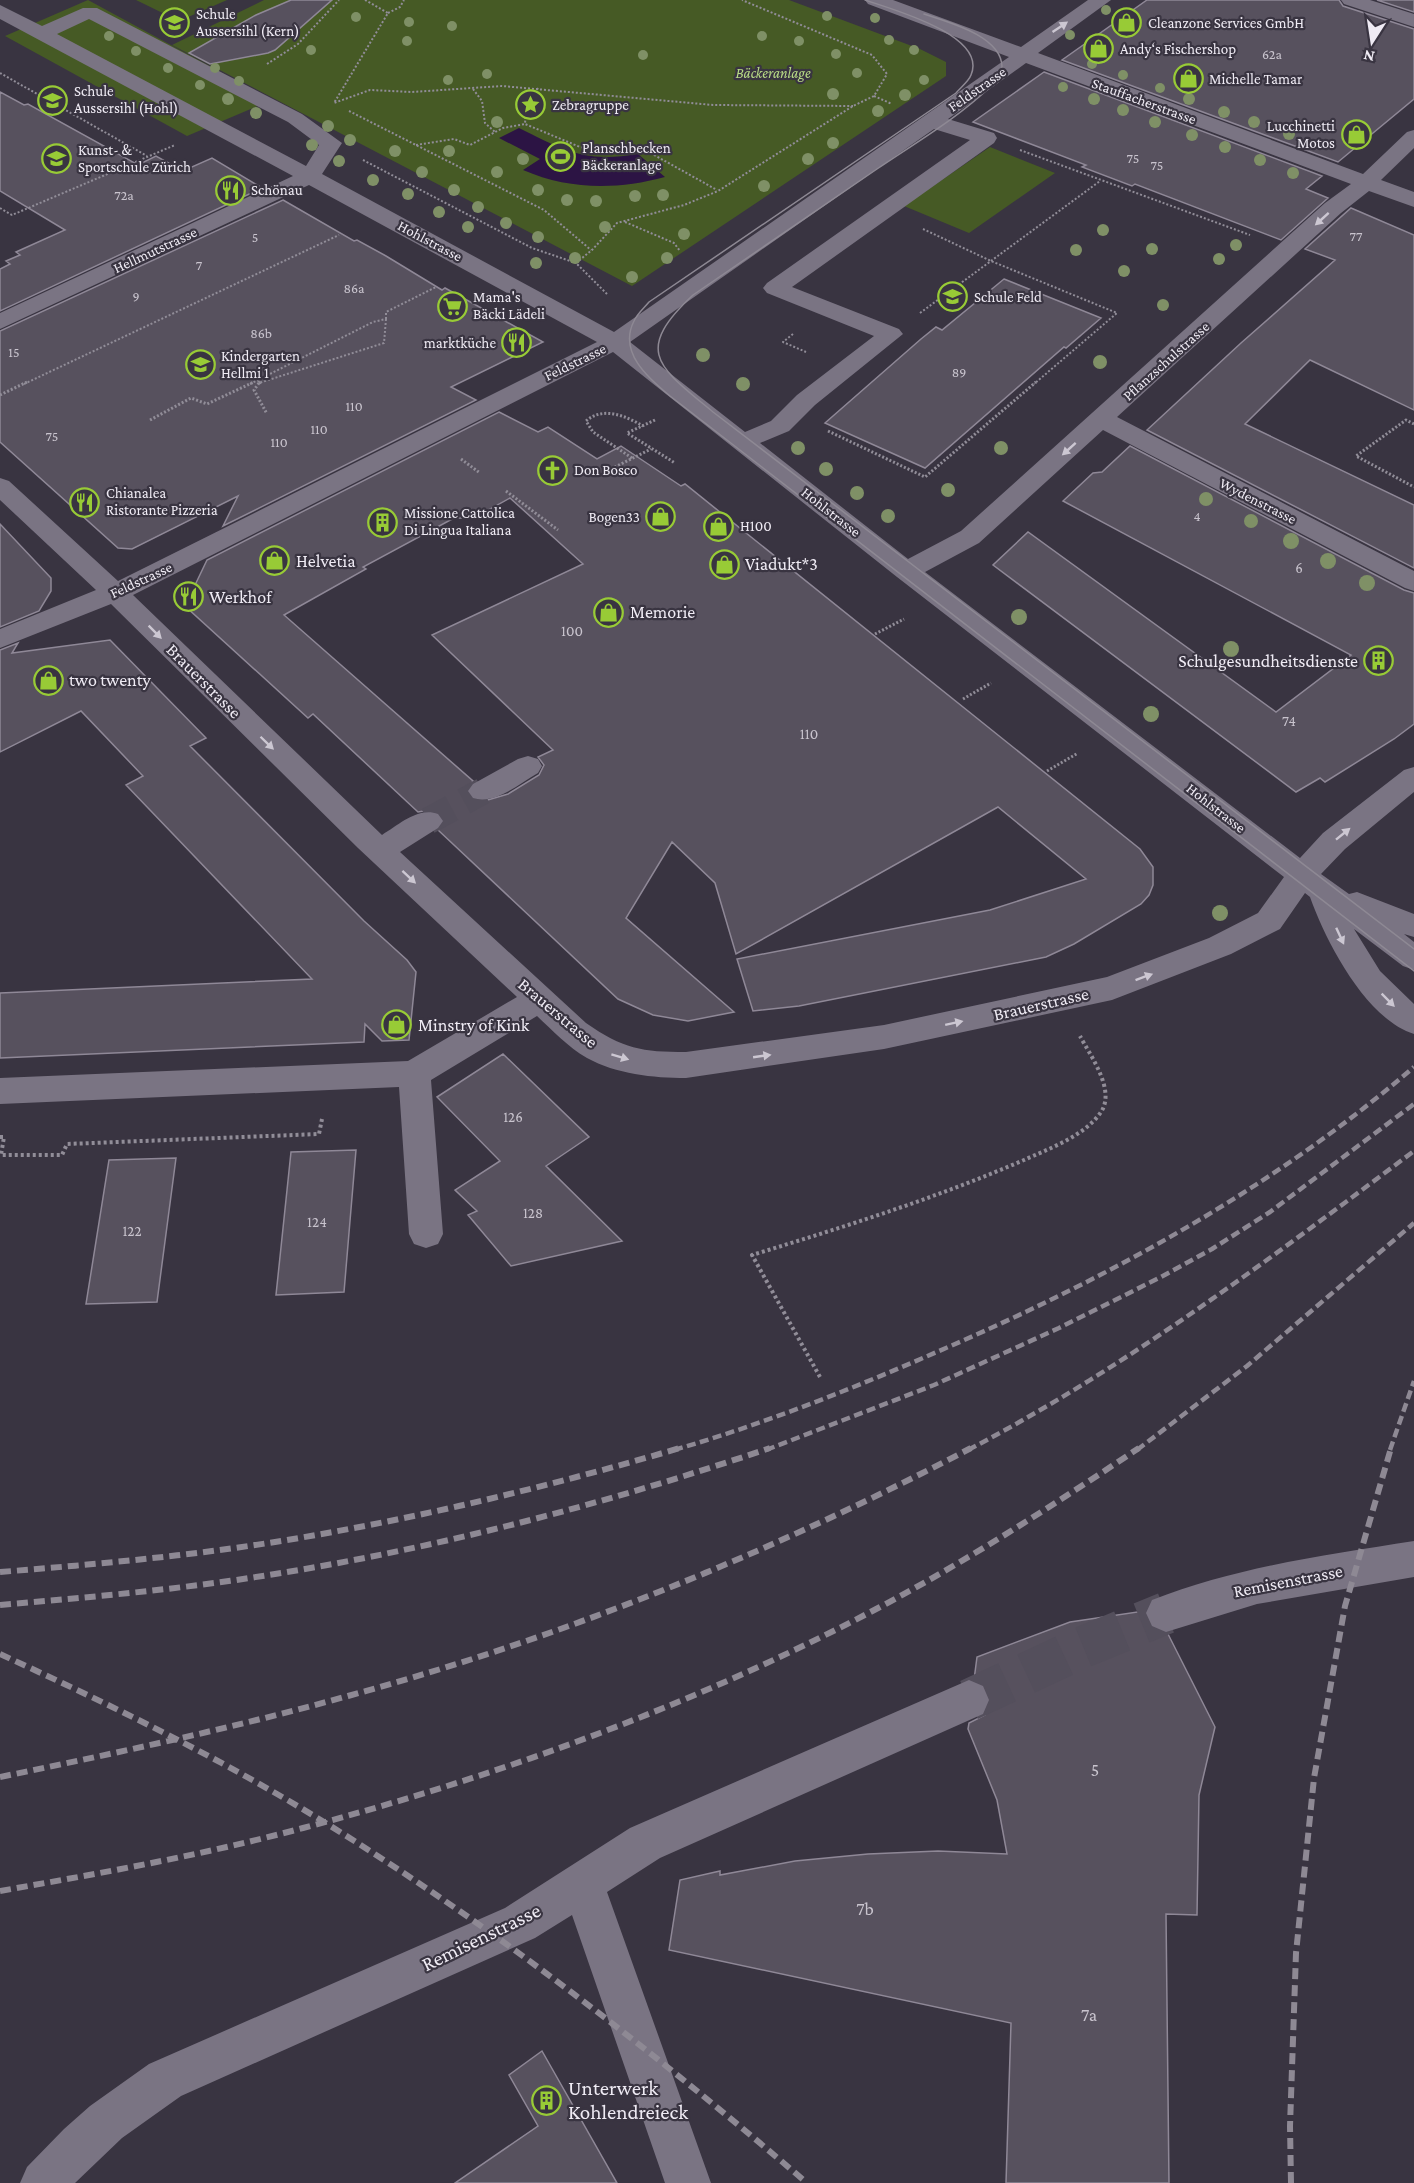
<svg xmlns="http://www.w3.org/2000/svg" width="1414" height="2183" viewBox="0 0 1414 2183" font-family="'Crimson Pro',serif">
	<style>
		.green { fill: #465a25 }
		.water { fill: #2c1444 }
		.building { fill: #57515e; stroke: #8f8897; stroke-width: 1.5; fill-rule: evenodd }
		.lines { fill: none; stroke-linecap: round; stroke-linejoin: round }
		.minor-tunnel-far1 { stroke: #544f5c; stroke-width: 27; stroke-dasharray: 27 14; stroke-linecap: butt }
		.minor-tunnel { stroke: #544f5c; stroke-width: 42; stroke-dasharray: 42 21; stroke-linecap: butt }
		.path-far2 { stroke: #918d98; stroke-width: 2; stroke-dasharray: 2 2; stroke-linecap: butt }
		.path-far1 { stroke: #918d98; stroke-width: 3; stroke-dasharray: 2 2; stroke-linecap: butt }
		.path { stroke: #918d98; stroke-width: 4; stroke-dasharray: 3 3; stroke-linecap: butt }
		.minor { fill: #7a7483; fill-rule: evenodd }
		.tram { stroke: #8e8994; stroke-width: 1.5 }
		.rail-far1 { stroke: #8e8994; stroke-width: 4.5; stroke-dasharray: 9 4.5; stroke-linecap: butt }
		.rail { stroke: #8e8994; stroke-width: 6; stroke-dasharray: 11 6; stroke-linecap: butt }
		.tree { fill: #7f9066 }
		.oneway { fill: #ccc7d2 }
		.labels { text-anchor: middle; stroke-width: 4.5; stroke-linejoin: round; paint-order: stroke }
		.far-number-label { font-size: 14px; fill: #c9c4ce }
		.far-poi-label { font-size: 15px; fill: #efebf4; stroke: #393441; text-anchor: start }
		.far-park-label { font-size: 15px; font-style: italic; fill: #b8db85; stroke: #393441 }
		.far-street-label { font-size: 15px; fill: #efebf4; stroke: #393441 }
		.number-label { font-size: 15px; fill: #c9c4ce }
		.poi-label { font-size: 18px; fill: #efebf4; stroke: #393441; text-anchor: start }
		.street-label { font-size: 18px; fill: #efebf4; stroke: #393441 }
		.near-number-label { font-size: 18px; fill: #c9c4ce }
		.near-street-label { font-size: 21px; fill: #efebf4; stroke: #393441 }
		.near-poi-label { font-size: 21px; fill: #efebf4; stroke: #393441; text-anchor: start }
	</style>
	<rect width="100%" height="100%" fill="#393441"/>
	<path class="green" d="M 88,0 L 272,100 L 187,136 L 5,36 Z
		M 136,0 L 227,0 L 179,21 Z
		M 264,0 L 789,0 L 920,49 L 946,62 L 946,76 L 632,286 L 172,45 Z
		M 990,147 L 1055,173 L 969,233 L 904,206 Z"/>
	<path class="water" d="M 519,128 C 565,151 585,163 638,154 L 665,177 C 617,190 569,190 523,170 L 540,159 L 499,138 Z"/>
	<path class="building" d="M 291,0 L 332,0 L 275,50 L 268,53 L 210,64 L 189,53 L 256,15 Z
		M 1147,0 L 1339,0 L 1343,6 L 1414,29 L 1414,99 L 1338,162 L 1062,60 Z
		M 1377,0 L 1414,0 L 1414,12 Z
		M 1044,72 L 1322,176 L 1306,189 L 1328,198 L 1281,240 L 1135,184 L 1132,186 L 1082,167 L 1086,165 L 973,122 Z
		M 0,92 L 24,105 L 28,104 L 138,165 L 156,156 L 183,171 L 212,158 L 262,188 L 0,311 L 0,269 L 10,264 L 6,261 L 20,255 L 16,252 L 65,230 L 0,191 Z
		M 283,200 L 354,241 L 357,240 L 386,256 L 442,290 L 445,288 L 543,342 L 451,387 L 476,400 L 223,526 L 238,496 L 132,549 L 118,548 L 0,442 L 0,331 Z
		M 1351,208 L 1414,235 L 1414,410 L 1310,360 L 1245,424 L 1414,505 L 1414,568 L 1147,430 L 1241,343 L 1335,260 L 1305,249 Z
		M 1004,279 L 1101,318 L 1066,348 L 1064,347 L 925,468 L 825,423 L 921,339 L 936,327 L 942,330 Z
		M 499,412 L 538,432 L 548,427 L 597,459 L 621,446 L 681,486 L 685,484 L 1140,849 L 1153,867 L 1153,885 L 1149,895 L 1141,904 L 1074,944 L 1046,957 L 799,1006 L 753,1011 L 737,959 L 990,910 L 1086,879 L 998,807 L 736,954 L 715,883 L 672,842 L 626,918 L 734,1012 L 688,1021 L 653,1015 L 618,999 L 438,830 L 445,821 L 440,813 L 430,810 L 418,812 L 313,714 L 308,718 L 185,606 L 207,560 ZM 510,498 L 583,564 L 432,635 L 553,750 L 538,757 L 544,765 L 539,775 L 508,794 L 481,802 L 471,799 L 466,792 L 473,781 L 284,615 L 366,569 L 363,567 L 454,518 L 474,518 Z
		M 1130,446 L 1404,590 L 1414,593 L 1414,724 L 1394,739 L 1325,782 L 1320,778 L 1296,792 L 993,565 L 1028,532 L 1276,712 L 1351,655 L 1063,501 L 1093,473 L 1102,472 Z
		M 0,524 L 51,578 L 51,591 L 39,611 L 0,627 Z
		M 110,640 L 206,738 L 190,746 L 364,921 L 407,960 L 416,972 L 409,1040 L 382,1041 L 365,1024 L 364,1042 L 0,1058 L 0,993 L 312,979 L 126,785 L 143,776 L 81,711 L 0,752 L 0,650 L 18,643 L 12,653 Z
		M 503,1054 L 589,1137 L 546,1166 L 622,1241 L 511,1266 L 468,1215 L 477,1211 L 455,1190 L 500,1161 L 437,1097 Z
		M 356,1150 L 344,1292 L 276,1295 L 291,1152 Z
		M 176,1158 L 157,1302 L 86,1304 L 109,1160 Z
		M 1144,1611 L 1151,1628 L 1168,1634 L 1215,1727 L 1199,1795 L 1197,1915 L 1166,1914 L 1169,2183 L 1006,2183 L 1011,2023 L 669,1950 L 680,1880 L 720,1871 L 720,1875 L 795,1861 L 868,1854 L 938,1851 L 1007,1854 L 997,1800 L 968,1729 L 969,1723 L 985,1715 L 991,1701 L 985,1685 L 974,1680 L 977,1657 L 1070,1622 Z
		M 542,2051 L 617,2183 L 455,2183 L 538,2126 L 509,2075 Z"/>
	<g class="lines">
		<path class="minor-tunnel-far1" d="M 428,821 L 483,791"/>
		<path class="minor-tunnel" d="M 969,1700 L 1083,1647 L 1166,1613"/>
		<path class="path-far2" d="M 365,0 L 388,13 L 334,103 L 370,90 L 412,92 L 502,86 L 713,105 L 853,106
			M 388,13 L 400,7 L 404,0
			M 267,64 L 298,44 L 339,0
			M 0,73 L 147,156
			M 538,88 L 526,108 L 525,124 L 580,147 L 609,151 L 638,146 L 717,190
			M 473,89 L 482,101 L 485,123 L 495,132
			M 874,96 L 892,104
			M 349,111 L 544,210 L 591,250
			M 416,145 L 454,139 L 470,145 L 503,128 L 525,124
			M 1020,150 L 1250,235
			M 363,160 L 532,248 L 576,263
			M 0,208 L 12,215 L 175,145
			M 625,222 L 674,243 L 680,251
			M 923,229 L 991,261 L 1117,313 L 1034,384
			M 607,294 L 576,263 L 592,250 L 617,223 L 684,205 L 718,191 L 853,106 L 874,96 L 887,74 L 872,55 L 742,0
			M 920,313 L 1100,181
			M 386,319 L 386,312 L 436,287
			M 386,319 L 384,343 L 259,383 L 258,380 L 373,322 Z
			M 793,334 L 783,342 L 806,352
			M 24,384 L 339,235
			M 250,384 L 258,380"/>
		<path class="path-far1" d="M 259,383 L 254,390 L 267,414
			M 259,383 L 262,382
			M 0,395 L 27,382
			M 150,420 L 191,398 L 207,404 L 254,382
			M 655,420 L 627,433 L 675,463
			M 1414,424 L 1406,420 L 1356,456 L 1414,487
			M 828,431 L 925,477 L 1036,382
			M 632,458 L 593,432 L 586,421 C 603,406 626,416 643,426
			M 461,459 L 480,473
			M 611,469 L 651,449
			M 506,491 L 558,530
			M 875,634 L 904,619
			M 963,699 L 991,683
			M 1047,771 L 1078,753"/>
		<path class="path" d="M 0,1137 L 4,1137 L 1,1155 L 62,1155 L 67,1144 L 319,1134 L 322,1119
			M 820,1377 L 752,1255 C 844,1227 936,1198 1024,1160 C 1048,1149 1085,1136 1101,1112 C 1116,1090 1090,1055 1080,1036"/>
		<path class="minor" d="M 865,0 L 893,0 L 1021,47 L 1088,0 L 1111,0 L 1038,53 L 1363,174 L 1407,132 L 1414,130 L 1414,148 L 1381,180 L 1414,192 L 1414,207 L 1369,191 L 1341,213 L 1117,417 L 1414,571 L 1414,591 L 1405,588 L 1103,430 L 979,543 L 925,572 L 1300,858 L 1323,833 L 1404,770 L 1414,767 L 1414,792 L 1345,849 L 1321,874 L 1349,894 L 1357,892 L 1414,914 L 1414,937 L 1404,934 L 1414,942 L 1414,970 L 1403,966 L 1354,929 L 1380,971 L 1414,1004 L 1414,1034 C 1366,1019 1326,942 1310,897 L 1305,893 L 1280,929 L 1231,954 L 1112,1000 L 884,1049 L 686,1078 C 653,1078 616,1074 587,1058 C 568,1047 553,1031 537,1016 L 431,1080 L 443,1234 L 438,1244 L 426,1248 L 414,1244 L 409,1234 L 399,1087 L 0,1104 L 0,1078 L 408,1061 L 517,997 L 358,848 L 111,604 L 0,648 L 0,629 L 96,590 L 0,500 L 0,478 L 9,481 L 118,581 L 597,342 L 309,185 L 0,329 L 0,313 L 293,176 L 0,19 L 0,5 L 42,26 L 83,8 L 97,8 L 302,114 L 342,143 L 322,174 L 614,332 L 1009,57 L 868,4 ZM 89,19 L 288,122 L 319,145 L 306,166 L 57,34 ZM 1026,63 L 1351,184 L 1325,203 L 961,531 L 908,559 L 760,443 L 789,431 L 815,405 L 903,334 L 899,329 L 792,287 L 994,143 L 997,138 L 994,133 L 948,119 ZM 934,129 L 970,140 L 767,283 L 763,288 L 767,293 L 874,336 L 797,395 L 771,421 L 745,432 L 630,342 ZM 613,352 L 897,577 L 1284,877 L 1258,913 L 1209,938 L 1107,977 L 884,1025 L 686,1052 C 642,1052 623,1049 586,1023 L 400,852 L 438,828 L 443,821 L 438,814 C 418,807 400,824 382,835 L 133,595 Z
			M 1341,0 L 1370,0 L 1414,14 L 1414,27 L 1344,4 Z
			M 528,756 L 538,759 L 542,766 L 538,773 C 519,784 495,805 473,798 L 468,791 L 473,784 L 518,759 Z
			M 1414,1541 L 1414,1577 L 1257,1604 L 1166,1632 L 1152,1626 L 1146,1613 L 1152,1600 C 1237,1567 1325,1555 1414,1541 Z
			M 969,1680 L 983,1686 L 989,1700 L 983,1714 L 660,1858 L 607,1892 L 711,2183 L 665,2183 L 572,1915 L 535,1938 L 181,2096 L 122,2138 L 75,2183 L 20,2183 L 27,2167 L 64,2129 L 90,2106 L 149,2064 L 505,1908 L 630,1828 Z"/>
		<path class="tram" d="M 865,0 C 891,9 988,35 971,75 C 969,81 960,88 956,93 L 649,302 C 644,308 637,314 634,321 C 618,352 648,378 670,396 L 1414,971
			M 924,14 C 948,22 1002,36 1002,67 C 1002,75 996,82 991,86 C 957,119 915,143 877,169 C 815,211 754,253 693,295 C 632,352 659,367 713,412 L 1414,949"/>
		<path class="rail-far1" d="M 674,1450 C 767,1423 857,1387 946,1348 C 1114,1275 1274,1187 1414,1067
			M 766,1450 L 934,1385 L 1059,1328 L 1161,1277 L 1212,1249 L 1270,1212 L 1414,1104
			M 968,1450 C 1127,1367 1271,1258 1414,1151
			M 1137,1450 L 1247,1366 L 1414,1223
			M 1390,1450 L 1414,1381"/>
		<path class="rail" d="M 0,1572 C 100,1564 200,1555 299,1538 C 428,1516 554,1485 680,1448
			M 0,1605 C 92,1597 184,1589 275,1574 C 443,1547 608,1503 770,1448
			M 0,1654 C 111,1705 220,1758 324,1822 C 496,1928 654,2052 807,2183
			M 0,1777 C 117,1753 233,1728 348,1696 C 564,1637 773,1552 971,1448
			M 0,1891 C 102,1873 203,1855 303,1828 C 502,1775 699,1703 880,1607 C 970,1559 1055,1504 1139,1448
			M 1291,2183 L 1290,2126 L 1296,1953 L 1314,1778 L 1345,1606 L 1391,1448"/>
	</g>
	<g class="tree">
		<circle cx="1106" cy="10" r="5"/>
		<circle cx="827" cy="16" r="5"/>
		<circle cx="356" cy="17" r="5"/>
		<circle cx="875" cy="18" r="5"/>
		<circle cx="409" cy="22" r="5"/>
		<circle cx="452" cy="26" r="5"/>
		<circle cx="1070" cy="35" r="5"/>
		<circle cx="109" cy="36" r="5"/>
		<circle cx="762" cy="36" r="5"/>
		<circle cx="889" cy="40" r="5"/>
		<circle cx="407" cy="41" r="5"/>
		<circle cx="799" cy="41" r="5"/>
		<circle cx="311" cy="50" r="5"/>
		<circle cx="914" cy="50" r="5"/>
		<circle cx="136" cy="51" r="5"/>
		<circle cx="836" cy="54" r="5"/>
		<circle cx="643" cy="55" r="5"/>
		<circle cx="1092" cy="64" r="5"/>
		<circle cx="168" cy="68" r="5"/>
		<circle cx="215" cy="68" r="5"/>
		<circle cx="857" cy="73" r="5"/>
		<circle cx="487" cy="74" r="5"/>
		<circle cx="1123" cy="75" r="5"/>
		<circle cx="448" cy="80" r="5"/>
		<circle cx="924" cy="80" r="5"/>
		<circle cx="239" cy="81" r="5"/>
		<circle cx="200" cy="85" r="5"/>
		<circle cx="1063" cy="87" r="5"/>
		<circle cx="1160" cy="88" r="5"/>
		<circle cx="833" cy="94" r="6"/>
		<circle cx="905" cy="95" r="6"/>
		<circle cx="228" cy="99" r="6"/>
		<circle cx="1094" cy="99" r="6"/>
		<circle cx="1189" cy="99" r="6"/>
		<circle cx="1123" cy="110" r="6"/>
		<circle cx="878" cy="111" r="6"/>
		<circle cx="1224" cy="112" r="6"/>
		<circle cx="256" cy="113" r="6"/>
		<circle cx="497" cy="122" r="6"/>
		<circle cx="1155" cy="122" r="6"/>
		<circle cx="1254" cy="122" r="6"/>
		<circle cx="328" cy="126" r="6"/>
		<circle cx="1289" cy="134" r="6"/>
		<circle cx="1192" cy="135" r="6"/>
		<circle cx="350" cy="140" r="6"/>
		<circle cx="833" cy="143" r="6"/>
		<circle cx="312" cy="145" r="6"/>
		<circle cx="1225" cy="147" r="6"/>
		<circle cx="395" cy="151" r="6"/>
		<circle cx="449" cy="151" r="6"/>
		<circle cx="523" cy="159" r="6"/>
		<circle cx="808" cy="159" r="6"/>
		<circle cx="1260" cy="160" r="6"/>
		<circle cx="339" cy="161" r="6"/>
		<circle cx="422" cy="172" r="6"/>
		<circle cx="497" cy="172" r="6"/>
		<circle cx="1293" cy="173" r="6"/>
		<circle cx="373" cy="180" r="6"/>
		<circle cx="764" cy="186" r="6"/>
		<circle cx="454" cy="190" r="6"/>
		<circle cx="538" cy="190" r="6"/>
		<circle cx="408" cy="194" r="6"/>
		<circle cx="663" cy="195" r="6"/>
		<circle cx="635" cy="196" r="6"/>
		<circle cx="567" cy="200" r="6"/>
		<circle cx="596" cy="201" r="6"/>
		<circle cx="478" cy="207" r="6"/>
		<circle cx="439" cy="212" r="6"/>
		<circle cx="506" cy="223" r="6"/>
		<circle cx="468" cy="227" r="6"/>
		<circle cx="605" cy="227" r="6"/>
		<circle cx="1103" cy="230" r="6"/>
		<circle cx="684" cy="234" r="6"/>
		<circle cx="538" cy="237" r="6"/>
		<circle cx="1236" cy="245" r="6"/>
		<circle cx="1152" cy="249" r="6"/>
		<circle cx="1076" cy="250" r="6"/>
		<circle cx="575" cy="258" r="6"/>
		<circle cx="667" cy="258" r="6"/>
		<circle cx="1219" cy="259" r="6"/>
		<circle cx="536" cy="263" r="6"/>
		<circle cx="1124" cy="271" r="6"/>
		<circle cx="632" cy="277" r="6"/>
		<circle cx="1163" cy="305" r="6"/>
		<circle cx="703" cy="355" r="7"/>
		<circle cx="1100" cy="362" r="7"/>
		<circle cx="743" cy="384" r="7"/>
		<circle cx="798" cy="448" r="7"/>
		<circle cx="1001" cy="448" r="7"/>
		<circle cx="826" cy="469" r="7"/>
		<circle cx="948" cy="490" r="7"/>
		<circle cx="857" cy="493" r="7"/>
		<circle cx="1206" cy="499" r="7"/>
		<circle cx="888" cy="516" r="7"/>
		<circle cx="1251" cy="521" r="7"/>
		<circle cx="1291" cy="541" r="8"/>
		<circle cx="1328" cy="561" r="8"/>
		<circle cx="1367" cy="583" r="8"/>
		<circle cx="1019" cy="617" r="8"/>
		<circle cx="1231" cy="649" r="8"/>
		<circle cx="1151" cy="714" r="8"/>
		<circle cx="1220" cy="913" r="8"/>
	</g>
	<defs><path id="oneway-solid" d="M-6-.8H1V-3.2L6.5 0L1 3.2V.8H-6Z" transform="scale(1.5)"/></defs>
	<g class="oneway">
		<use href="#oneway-solid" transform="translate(1060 27) rotate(-34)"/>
		<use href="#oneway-solid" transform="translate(1322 219) rotate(138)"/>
		<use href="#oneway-solid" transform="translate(1069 449) rotate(138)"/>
		<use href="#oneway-solid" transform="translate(155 632) rotate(45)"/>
		<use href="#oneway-solid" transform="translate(267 743) rotate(44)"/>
		<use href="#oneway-solid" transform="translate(1343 834) rotate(-39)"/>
		<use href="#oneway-solid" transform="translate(409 877) rotate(43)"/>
		<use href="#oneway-solid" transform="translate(1340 936) rotate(65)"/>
		<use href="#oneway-solid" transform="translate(1144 977) rotate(-20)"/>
		<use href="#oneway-solid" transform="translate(1388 1000) rotate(45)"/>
		<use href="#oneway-solid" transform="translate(954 1023) rotate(-12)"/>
		<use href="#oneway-solid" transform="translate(762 1056) rotate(-8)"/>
		<use href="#oneway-solid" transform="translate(620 1057) rotate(17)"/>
	</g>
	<defs>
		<symbol id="school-ring" viewBox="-11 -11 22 22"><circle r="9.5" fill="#393441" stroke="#98cb36" stroke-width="1.5"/><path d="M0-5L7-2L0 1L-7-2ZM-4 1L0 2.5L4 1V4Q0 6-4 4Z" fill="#98cb36"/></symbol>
		<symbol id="shop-ring" viewBox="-11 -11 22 22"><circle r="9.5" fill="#393441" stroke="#98cb36" stroke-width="1.5"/><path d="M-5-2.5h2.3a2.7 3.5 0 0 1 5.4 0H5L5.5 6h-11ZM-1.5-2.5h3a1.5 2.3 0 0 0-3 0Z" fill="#98cb36"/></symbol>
		<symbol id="sight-ring" viewBox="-11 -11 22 22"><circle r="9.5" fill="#393441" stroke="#98cb36" stroke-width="1.5"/><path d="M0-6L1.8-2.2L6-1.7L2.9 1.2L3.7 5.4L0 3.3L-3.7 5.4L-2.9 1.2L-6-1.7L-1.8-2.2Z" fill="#98cb36"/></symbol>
		<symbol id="stadium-ring" viewBox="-11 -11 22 22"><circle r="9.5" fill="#393441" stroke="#98cb36" stroke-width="1.5"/><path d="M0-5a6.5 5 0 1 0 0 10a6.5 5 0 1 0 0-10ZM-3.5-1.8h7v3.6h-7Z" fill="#98cb36"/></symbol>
		<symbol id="restaurant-ring" viewBox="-11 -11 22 22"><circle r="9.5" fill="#393441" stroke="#98cb36" stroke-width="1.5"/><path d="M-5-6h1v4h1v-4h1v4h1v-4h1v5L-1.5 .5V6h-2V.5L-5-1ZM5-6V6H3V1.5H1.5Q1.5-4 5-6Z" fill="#98cb36"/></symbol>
		<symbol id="supermarket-ring" viewBox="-11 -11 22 22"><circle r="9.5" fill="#393441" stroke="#98cb36" stroke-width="1.5"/><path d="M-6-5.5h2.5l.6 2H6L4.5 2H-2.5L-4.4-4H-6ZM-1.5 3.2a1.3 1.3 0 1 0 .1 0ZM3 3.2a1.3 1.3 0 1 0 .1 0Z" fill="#98cb36"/></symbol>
		<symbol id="church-ring" viewBox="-11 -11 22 22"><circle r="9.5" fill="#393441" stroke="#98cb36" stroke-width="1.5"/><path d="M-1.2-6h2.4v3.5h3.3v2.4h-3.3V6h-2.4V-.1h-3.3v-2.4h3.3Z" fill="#98cb36"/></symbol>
		<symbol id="building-ring" viewBox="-11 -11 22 22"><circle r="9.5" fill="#393441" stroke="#98cb36" stroke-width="1.5"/><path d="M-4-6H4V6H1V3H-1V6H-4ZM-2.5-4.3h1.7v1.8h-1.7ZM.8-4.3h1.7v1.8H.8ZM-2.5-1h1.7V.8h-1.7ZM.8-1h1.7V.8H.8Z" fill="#98cb36"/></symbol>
	</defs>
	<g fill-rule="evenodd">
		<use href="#school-ring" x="158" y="6" width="33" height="33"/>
		<use href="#shop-ring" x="1110" y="6" width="33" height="33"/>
		<use href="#shop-ring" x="1082" y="32" width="33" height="33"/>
		<use href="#shop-ring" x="1172" y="62" width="33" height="33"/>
		<use href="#school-ring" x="36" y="84" width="33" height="33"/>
		<use href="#sight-ring" x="514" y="88" width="33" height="33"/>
		<use href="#shop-ring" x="1340" y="118" width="33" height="33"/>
		<use href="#stadium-ring" x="544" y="140" width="33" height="33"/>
		<use href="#school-ring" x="40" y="142" width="33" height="33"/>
		<use href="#restaurant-ring" x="214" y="174" width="33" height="33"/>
		<use href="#school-ring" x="936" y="280" width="33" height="33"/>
		<use href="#supermarket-ring" x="436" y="290" width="33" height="33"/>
		<use href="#restaurant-ring" x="500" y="326" width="33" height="33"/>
		<use href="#school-ring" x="184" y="348" width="33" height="33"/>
		<use href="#church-ring" x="536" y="454" width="33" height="33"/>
		<use href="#restaurant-ring" x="68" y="486" width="33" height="33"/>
		<use href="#shop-ring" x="644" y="500" width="33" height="33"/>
		<use href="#building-ring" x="366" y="506" width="33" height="33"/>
		<use href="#shop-ring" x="702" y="510" width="33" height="33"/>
		<use href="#shop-ring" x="258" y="544" width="33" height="33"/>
		<use href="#shop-ring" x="708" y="548" width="33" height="33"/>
		<use href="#restaurant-ring" x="172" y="580" width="33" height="33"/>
		<use href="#shop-ring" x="592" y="596" width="33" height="33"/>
		<use href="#building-ring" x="1362" y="644" width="33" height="33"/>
		<use href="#shop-ring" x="32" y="664" width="33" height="33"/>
		<use href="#shop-ring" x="380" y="1008" width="33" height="33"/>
		<use href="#building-ring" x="530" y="2084" width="33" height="33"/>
	</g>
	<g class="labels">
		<g class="far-number-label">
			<text x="1272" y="59">62a</text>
			<text x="1133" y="163">75</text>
			<text x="1157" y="170">75</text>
			<text x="124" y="200">72a</text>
			<text x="1356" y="241">77</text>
			<text x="255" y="242">5</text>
			<text x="199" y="270">7</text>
			<text x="354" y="293">86a</text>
			<text x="136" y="301">9</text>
			<text x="261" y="338">86b</text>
			<text x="14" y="357">15</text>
			<text x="959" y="377">89</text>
			<text x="354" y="411">110</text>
			<text x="319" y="434">110</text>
			<text x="52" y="441">75</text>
			<text x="279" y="447">110</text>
			<text x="1197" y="521">4</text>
		</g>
		<g class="far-poi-label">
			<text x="196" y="19">Schule<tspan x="196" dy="17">Aussersihl (Kern)</tspan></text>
			<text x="1148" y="28">Cleanzone Services GmbH</text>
			<text x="1120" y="54">Andy‘s Fischershop</text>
			<text x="1209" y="84">Michelle Tamar</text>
			<text x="74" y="96">Schule<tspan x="74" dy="17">Aussersihl (Hohl)</tspan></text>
			<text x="552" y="110">Zebragruppe</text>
			<text x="1335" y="131" text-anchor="end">Lucchinetti<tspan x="1335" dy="17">Motos</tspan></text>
			<text x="582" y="153">Planschbecken<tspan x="582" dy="17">Bäckeranlage</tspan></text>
			<text x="78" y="155">Kunst- &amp;<tspan x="78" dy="17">Sportschule Zürich</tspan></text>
			<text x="251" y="195">Schönau</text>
			<text x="473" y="302">Mama's<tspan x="473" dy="17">Bäcki Lädeli</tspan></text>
			<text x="974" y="302">Schule Feld</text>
			<text x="496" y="348" text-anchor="end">marktküche</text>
			<text x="221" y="361">Kindergarten<tspan x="221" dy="17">Hellmi 1</tspan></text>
			<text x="574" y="475">Don Bosco</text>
			<text x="106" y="498">Chianalea<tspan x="106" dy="17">Ristorante Pizzeria</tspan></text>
			<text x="404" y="518">Missione Cattolica<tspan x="404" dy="17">Di Lingua Italiana</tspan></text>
			<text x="640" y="522" text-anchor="end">Bogen33</text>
			<text x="740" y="531">H100</text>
		</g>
		<g class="far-park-label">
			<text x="773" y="78">Bäckeranlage</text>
		</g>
		<g class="far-street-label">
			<text transform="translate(977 89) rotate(-35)" y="5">Feldstrasse</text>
			<text transform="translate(1144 101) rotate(20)" y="5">Stauffacherstrasse</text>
			<text transform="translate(430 241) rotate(28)" y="5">Hohlstrasse</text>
			<text transform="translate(155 250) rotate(-25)" y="5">Hellmutstrasse</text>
			<text transform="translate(1166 361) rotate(-42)" y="5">Pflanzschulstrasse</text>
			<text transform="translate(575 362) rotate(-26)" y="5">Feldstrasse</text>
			<text transform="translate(1258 501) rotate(27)" y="5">Wydenstrasse</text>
			<text transform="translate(831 512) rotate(38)" y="5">Hohlstrasse</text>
			<text transform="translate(141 580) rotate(-25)" y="5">Feldstrasse</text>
			<text transform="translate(1216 808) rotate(38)" y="5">Hohlstrasse</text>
		</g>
		<g class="number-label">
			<text x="1299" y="573">6</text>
			<text x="572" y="636">100</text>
			<text x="1289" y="726">74</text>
			<text x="809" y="739">110</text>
			<text x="513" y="1122">126</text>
			<text x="533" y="1218">128</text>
			<text x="317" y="1227">124</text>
			<text x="132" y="1236">122</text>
		</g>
		<g class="poi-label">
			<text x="296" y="567">Helvetia</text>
			<text x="745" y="570">Viadukt*3</text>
			<text x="209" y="603">Werkhof</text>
			<text x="630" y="618">Memorie</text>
			<text x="1358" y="667" text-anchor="end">Schulgesundheitsdienste</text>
			<text x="69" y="686">two twenty</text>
			<text x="418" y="1031">Minstry of Kink</text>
		</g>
		<g class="street-label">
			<text transform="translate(204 681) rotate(45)" y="6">Brauerstrasse</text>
			<text transform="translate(1041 1004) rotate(-13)" y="6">Brauerstrasse</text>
			<text transform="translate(558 1013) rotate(40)" y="6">Brauerstrasse</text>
			<text transform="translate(1288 1581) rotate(-11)" y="6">Remisenstrasse</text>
		</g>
		<g class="near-number-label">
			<text x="1095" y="1776">5</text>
			<text x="865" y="1915">7b</text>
			<text x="1089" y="2021">7a</text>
		</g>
		<g class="near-street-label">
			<text transform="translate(481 1937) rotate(-26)" y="7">Remisenstrasse</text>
		</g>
		<g class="near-poi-label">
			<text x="568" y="2095">Unterwerk<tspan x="568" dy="24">Kohlendreieck</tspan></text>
		</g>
	</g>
	<g transform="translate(1372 42) rotate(192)" stroke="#393441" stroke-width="4.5" paint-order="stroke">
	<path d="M0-4.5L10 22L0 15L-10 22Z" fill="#efebf4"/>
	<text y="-9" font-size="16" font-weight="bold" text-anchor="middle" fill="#efebf4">N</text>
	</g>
</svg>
